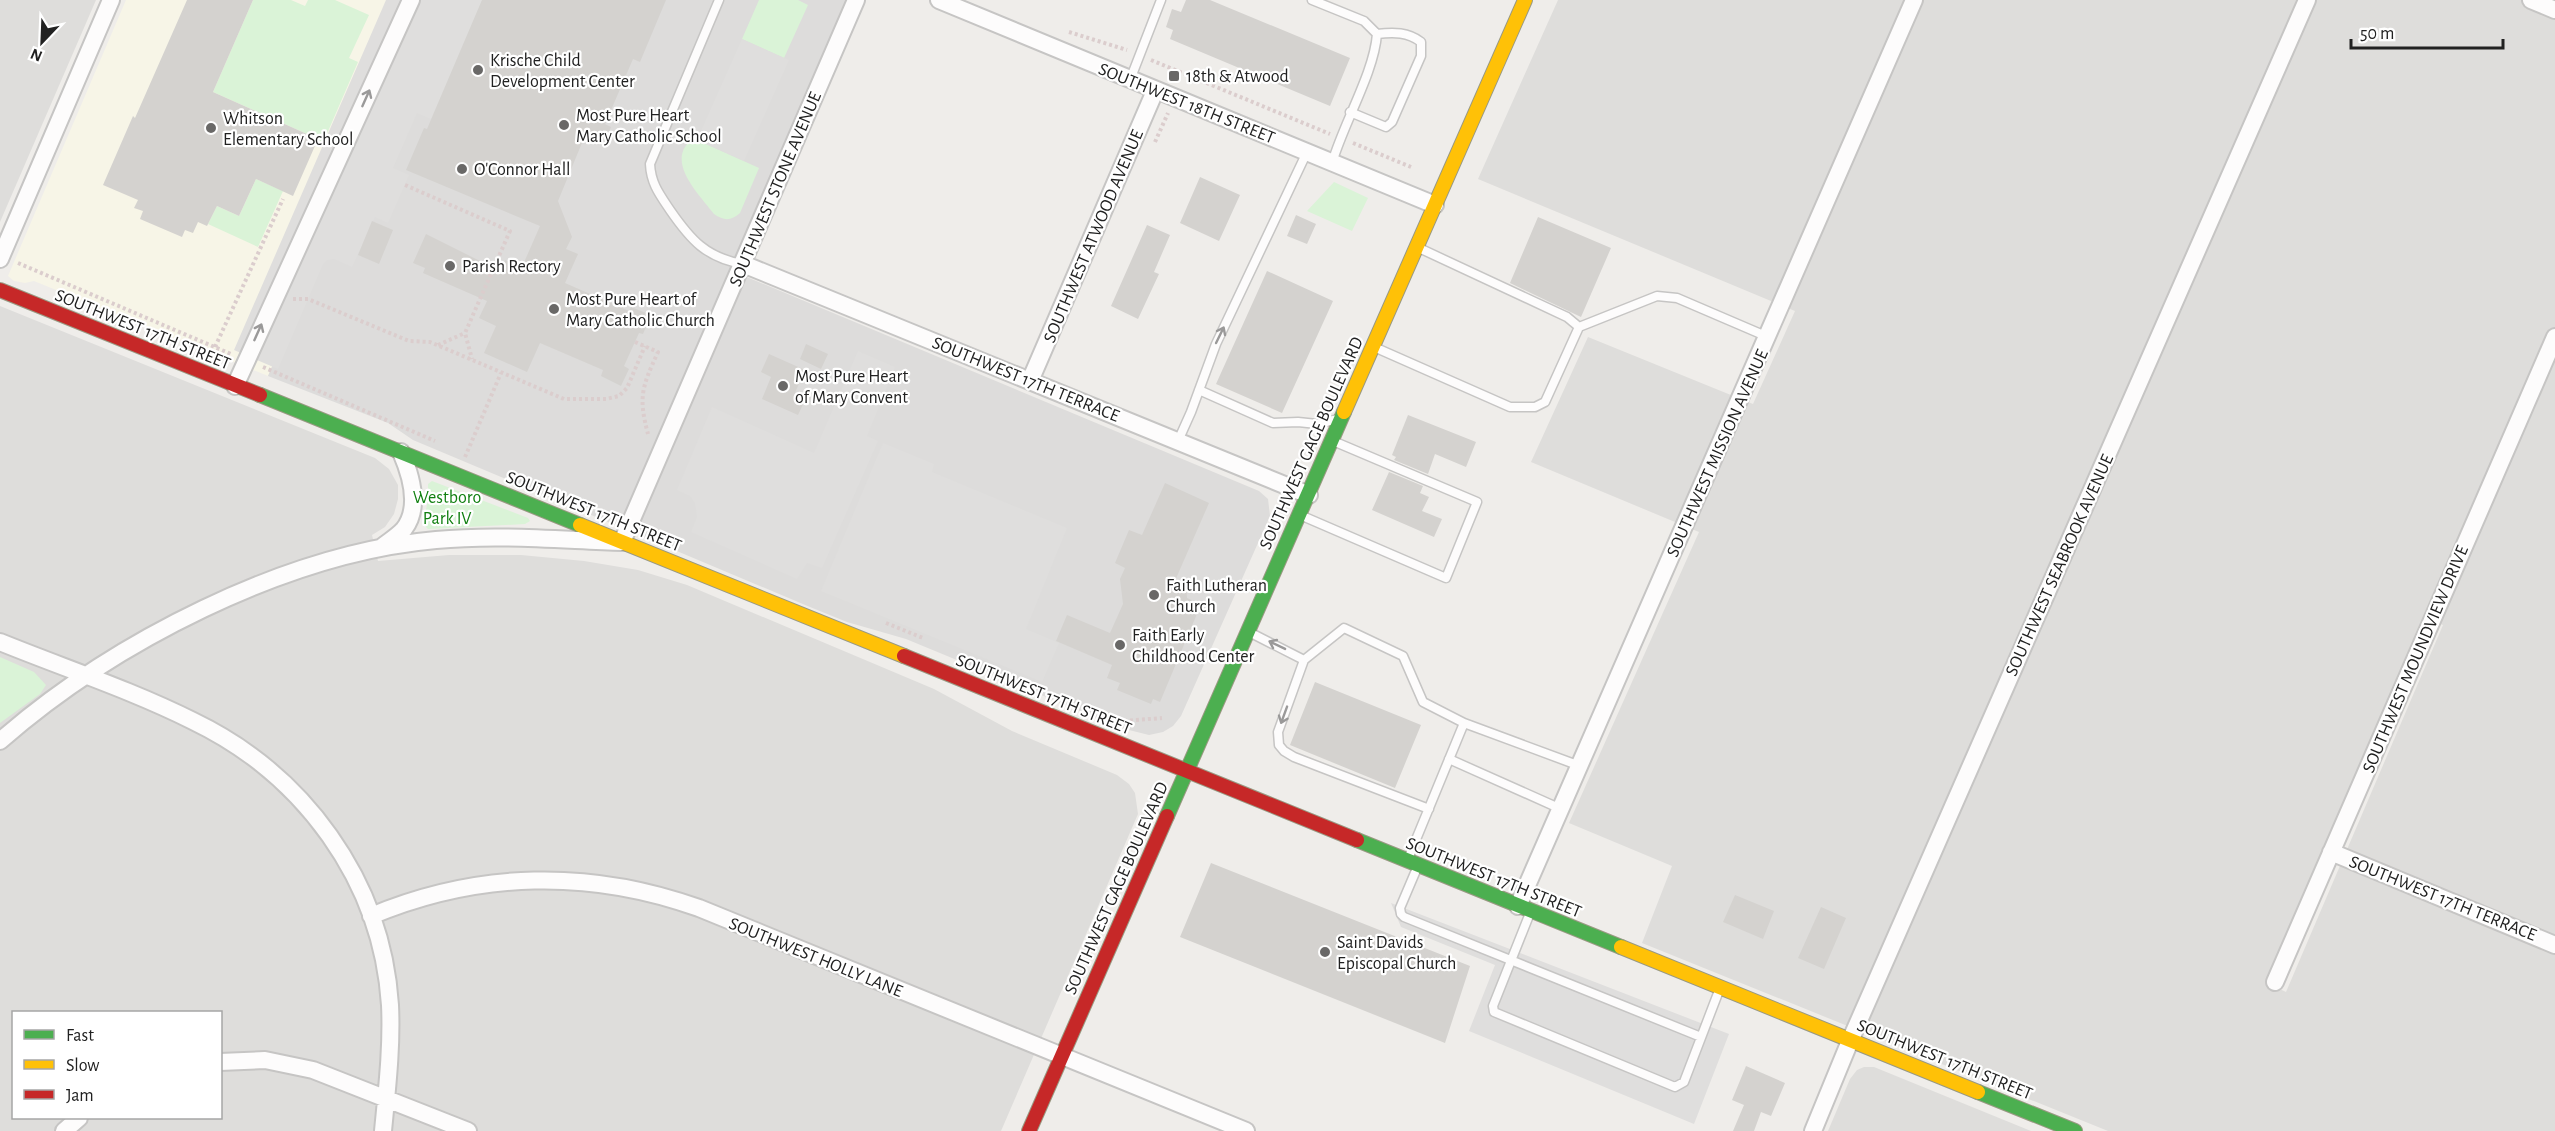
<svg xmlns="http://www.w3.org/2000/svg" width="2555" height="1131" viewBox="0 0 2555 1131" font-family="'Alegreya Sans',sans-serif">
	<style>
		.residential { fill: #dedddb; fill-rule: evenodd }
		.education { fill: #f7f5e7 }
		.religious { fill: #dddcdb }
		.park { fill: #daf3d7 }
		.parking { fill: #dfdedd }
		.building { fill: #d4d2cf }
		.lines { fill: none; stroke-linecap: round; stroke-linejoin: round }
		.lane-casing { stroke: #c6c5c4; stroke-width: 11 }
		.street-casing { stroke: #c6c5c4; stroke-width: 20 }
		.fast-casing { stroke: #999982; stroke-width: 16 }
		.slow-casing { stroke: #999982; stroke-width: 16 }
		.jam-casing { stroke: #999982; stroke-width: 16 }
		.path { stroke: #dbcdcd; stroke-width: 4; stroke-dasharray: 3 3; stroke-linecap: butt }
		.lane { stroke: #fdfcfc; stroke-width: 8 }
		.street { stroke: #fdfcfc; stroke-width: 16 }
		.fast { stroke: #4caf50; stroke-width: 14 }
		.slow { stroke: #ffc107; stroke-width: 14 }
		.jam { stroke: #c62828; stroke-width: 14 }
		.oneway { stroke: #9a9999 }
		.poi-dot { fill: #696867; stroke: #fff; stroke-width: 2 }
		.labels { text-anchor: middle; stroke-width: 4.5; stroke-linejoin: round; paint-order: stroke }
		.poi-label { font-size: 18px; fill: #212121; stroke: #fff; text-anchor: start }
		.street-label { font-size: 18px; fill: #212121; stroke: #fff }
		.park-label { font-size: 18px; fill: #107f10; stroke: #fff }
	</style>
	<rect width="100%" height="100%" fill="#efedea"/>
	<path class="residential" d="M 0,0 L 96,0 L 0,222 Z
		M 1558,0 L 2555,0 L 2555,1131 L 2108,1131 L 1642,943 L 1672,866 L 1569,823 L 1699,532 L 1531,462 L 1588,337 L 1753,404 L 1795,311 L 1478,179 ZM 2424,618 L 2443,625 L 2286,992 L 2265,982 Z
		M 0,306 L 375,458 L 389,469 L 398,485 L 398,499 L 394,514 L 385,527 L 372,535 L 378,561 L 449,555 L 521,555 L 584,561 L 638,570 L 687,585 L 934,689 L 1012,731 L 1117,775 L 1129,784 L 1135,793 L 1138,814 L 1001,1131 L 0,1131 ZM 14,1012 L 220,1012 L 220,1118 L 14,1118 Z
		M 1864,1067 L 1874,1067 L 2031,1131 L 1828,1131 L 1850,1079 L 1857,1070 Z"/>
	<path class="education" d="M 126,0 L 428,0 L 268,376 L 34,281 L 25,283 L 14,281 L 8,276 Z"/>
	<path class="religious" d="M 428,0 L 847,0 L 730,270 L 1259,491 L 1268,499 L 1270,516 L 1181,716 L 1173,726 L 1163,732 L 1149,735 L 1121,728 L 906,639 L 847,622 L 810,607 L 413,440 L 388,423 L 268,376 Z"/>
	<path class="park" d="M 253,0 L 291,0 L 305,6 L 308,0 L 335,0 L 369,15 L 349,58 L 358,62 L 323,143 L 318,139 L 213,92 Z
		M 759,0 L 798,0 L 808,5 L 784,58 L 742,39 Z
		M 697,140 L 759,168 L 740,213 C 731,221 724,221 714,214 C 700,195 666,163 690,141 Z
		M 256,179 L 283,191 L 258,247 L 208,224 L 217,206 L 239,216 Z
		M 1334,182 L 1368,198 L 1352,231 L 1307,211 Z
		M 432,481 L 528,518 L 530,521 L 525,524 L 428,529 L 423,524 L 428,500 L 428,484 Z
		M 0,657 L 34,672 L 46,685 L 40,694 L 0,723 Z"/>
	<path class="parking" d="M 386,0 L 482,0 L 431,119 L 417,113 L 393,168 L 409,175 L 388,223 L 375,217 L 352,267 L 334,259 L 327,260 L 323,264 L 278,369 L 234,350 Z
		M 742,39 L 789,60 L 744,161 L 697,140 Z
		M 858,351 L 895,367 L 867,436 L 878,441 L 822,568 L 807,563 L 797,579 L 691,532 L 697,517 L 695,503 L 690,496 L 677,490 L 712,407 L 814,453 Z
		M 883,443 L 934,464 L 932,472 L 1067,528 L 1026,629 L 1059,643 L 1042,682 L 821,591 Z
		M 1391,903 L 1729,1034 L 1694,1124 L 1469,1031 L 1495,965 L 1401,927 Z"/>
	<path class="building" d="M 187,0 L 253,0 L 213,92 L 318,139 L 293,196 L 256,179 L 239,216 L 217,206 L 207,226 L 198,222 L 193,233 L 185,230 L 182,237 L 140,219 L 143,211 L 134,208 L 138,200 L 103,185 L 133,116 L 135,118 Z
		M 482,0 L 666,0 L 640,62 L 633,59 L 605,124 L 611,127 L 603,146 L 584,138 L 558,201 L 572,237 L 566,249 L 578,254 L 565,283 L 629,311 L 631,307 L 651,315 L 643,334 L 639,333 L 624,366 L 629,369 L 621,386 L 601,376 L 603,370 L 540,343 L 527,372 L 484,353 L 496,326 L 479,318 L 487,301 L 423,273 L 425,268 L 413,263 L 426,234 L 500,271 L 505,260 L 522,267 L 540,226 L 406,170 L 424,128 L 427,129 Z
		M 1186,0 L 1210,0 L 1350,58 L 1330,106 L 1170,39 L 1173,30 L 1166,27 L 1172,9 L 1181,12 Z
		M 1200,177 L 1240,195 L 1219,241 L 1180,223 Z
		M 1296,215 L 1316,224 L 1307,244 L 1287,236 Z
		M 1538,217 L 1611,248 L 1581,317 L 1510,283 Z
		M 372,221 L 393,230 L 379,264 L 358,255 Z
		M 1147,225 L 1170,235 L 1154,272 L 1159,274 L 1138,319 L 1111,306 Z
		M 1267,271 L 1333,301 L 1282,413 L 1216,384 Z
		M 806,344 L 828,354 L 821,369 L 800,359 Z
		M 769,354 L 805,370 L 794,395 L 805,400 L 798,415 L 762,399 L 771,377 L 761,372 Z
		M 1408,415 L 1476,442 L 1466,467 L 1435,454 L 1428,474 L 1394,460 L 1396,457 L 1392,455 Z
		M 1389,472 L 1423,486 L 1420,493 L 1429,497 L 1422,511 L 1442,519 L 1434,537 L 1372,510 Z
		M 1165,483 L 1209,503 L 1174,583 L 1186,582 L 1187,598 L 1198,603 L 1196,607 L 1199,609 L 1160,702 L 1153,699 L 1151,704 L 1117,690 L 1120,683 L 1107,678 L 1112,665 L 1056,641 L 1067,615 L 1110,633 L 1123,604 L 1120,579 L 1125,568 L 1115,563 L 1129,530 L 1142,535 Z
		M 1315,682 L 1421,725 L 1395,788 L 1290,745 Z
		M 1211,863 L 1470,966 L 1445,1043 L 1180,937 Z
		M 1735,895 L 1774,911 L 1763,939 L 1723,922 Z
		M 1821,907 L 1846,918 L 1824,969 L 1798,958 Z
		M 1746,1066 L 1785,1083 L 1771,1116 L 1761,1112 L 1754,1131 L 1733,1131 L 1744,1105 L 1732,1100 Z"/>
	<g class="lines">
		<defs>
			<path id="lane" d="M 719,0 L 650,164 C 651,184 660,195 670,210 C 690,239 706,258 743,264
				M 1312,0 L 1364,21 L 1377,34 C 1374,73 1344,122 1332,163
				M 1130,80 L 1161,0
				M 1350,112 L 1386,127 L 1392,122 L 1421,56 L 1421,42 C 1408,32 1394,32 1377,34
				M 1579,327 L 1657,296 L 1677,298 L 1768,337
				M 1374,347 L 1510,407 L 1535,407 L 1545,402 L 1579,327 L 1567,317 L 1419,248
				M 1199,390 L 1273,423 L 1298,422 L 1317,424 L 1338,419
				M 1178,441 L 1191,412 L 1216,344 L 1307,152
				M 1300,515 L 1446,578 L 1477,502 L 1333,441
				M 1249,632 L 1304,660
				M 1449,759 L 1561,809
				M 1429,809 L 1294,757 L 1284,751 L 1279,745 L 1278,732 L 1304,660 L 1344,628 L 1403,656 L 1423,702 L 1464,723 L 1580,766
				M 1408,859 L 1464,723
				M 1417,868 L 1400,908 L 1401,914 L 1404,917 L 1701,1037
				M 1530,913 L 1493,1006 L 1494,1012 L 1675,1087 L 1684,1082 L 1720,988"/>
			<path id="street" d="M 939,0 L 1435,205
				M 2531,0 L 2555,10
				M 0,259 L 111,0
				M 743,264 L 1309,495
				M 1030,381 L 1155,91
				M 235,386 L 411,0
				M 382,547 C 388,542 398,536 404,529 C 421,507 411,475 401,452
				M 0,642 C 64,668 131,690 193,721 C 303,774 382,880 390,1005 C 392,1047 387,1089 383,1131
				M 0,741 C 112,643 286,553 436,540 C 498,534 560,540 622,542 L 856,0
				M 2331,852 L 2555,945
				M 1518,906 L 1914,0
				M 371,916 C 478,871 590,869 699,908 L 1246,1131
				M 2275,982 L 2555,337
				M 220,1062 L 265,1060 L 313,1070 L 468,1131
				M 64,1131 L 79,1118
				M 1813,1131 L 1850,1041 L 2307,0"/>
			<path id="fast" d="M 260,395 L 580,525
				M 1167,816 L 1344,412
				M 1357,840 L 1621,947
				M 1978,1092 L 2075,1131"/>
			<path id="slow" d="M 1344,412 L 1525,0
				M 580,525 L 904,656
				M 1621,947 L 1978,1092"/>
			<path id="jam" d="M 0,290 L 260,395
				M 904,656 L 1357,840
				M 1029,1131 L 1167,816"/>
		</defs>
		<use href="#lane" class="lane-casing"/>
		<use href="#street" class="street-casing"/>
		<use href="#fast" class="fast-casing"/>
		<use href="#slow" class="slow-casing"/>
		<use href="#jam" class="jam-casing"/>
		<path class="path" d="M 1069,32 L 1127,50
			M 1151,60 L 1330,134
			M 1155,142 L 1168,113
			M 1353,143 L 1411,167
			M 405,185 L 510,231 L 465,333 L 472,359
			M 18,263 L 231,354
			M 293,299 L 308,299 L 409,341 L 430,342 L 564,399 L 606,399 L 619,396 L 627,388 L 645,346
			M 635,342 L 658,352 C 642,387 638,397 648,434
			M 438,345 L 465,333
			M 215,347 L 283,199
			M 263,367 L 435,441
			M 465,457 L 501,373
			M 886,623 L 923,638
			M 1124,721 L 1162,718"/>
		<use href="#lane" class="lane"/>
		<use href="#street" class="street"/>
		<use href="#fast" class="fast"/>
		<use href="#slow" class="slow"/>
		<use href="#jam" class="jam"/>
	</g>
	<defs><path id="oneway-shaft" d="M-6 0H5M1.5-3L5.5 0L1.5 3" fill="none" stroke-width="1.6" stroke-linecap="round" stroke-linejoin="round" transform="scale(1.5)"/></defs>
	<g class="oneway">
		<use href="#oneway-shaft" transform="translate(366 98) rotate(-66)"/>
		<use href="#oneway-shaft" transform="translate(258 332) rotate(-66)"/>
		<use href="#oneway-shaft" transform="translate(1220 335) rotate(-64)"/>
		<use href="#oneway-shaft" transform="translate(1277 645) rotate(-154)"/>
		<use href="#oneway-shaft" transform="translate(1284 715) rotate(110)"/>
	</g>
	<g class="poi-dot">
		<circle cx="478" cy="70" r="6"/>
		<rect x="1168" y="70" width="12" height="12" rx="3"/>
		<circle cx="564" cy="125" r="6"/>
		<circle cx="211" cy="128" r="6"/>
		<circle cx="462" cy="169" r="6"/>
		<circle cx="450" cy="266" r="6"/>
		<circle cx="554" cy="309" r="6"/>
		<circle cx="783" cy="386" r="6"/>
		<circle cx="1154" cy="595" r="6"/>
		<circle cx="1120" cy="645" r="6"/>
		<circle cx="1325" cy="952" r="6"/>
	</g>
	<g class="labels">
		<g class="poi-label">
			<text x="490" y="66">Krische Child<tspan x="490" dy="21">Development Center</tspan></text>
			<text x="1186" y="82">18th &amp; Atwood</text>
			<text x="576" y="121">Most Pure Heart<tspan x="576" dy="21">Mary Catholic School</tspan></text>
			<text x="223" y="124">Whitson<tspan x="223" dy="21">Elementary School</tspan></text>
			<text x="474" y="175">O'Connor Hall</text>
			<text x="462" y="272">Parish Rectory</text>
			<text x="566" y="305">Most Pure Heart of<tspan x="566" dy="21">Mary Catholic Church</tspan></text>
			<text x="795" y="382">Most Pure Heart<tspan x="795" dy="21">of Mary Convent</tspan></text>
			<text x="1166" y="591">Faith Lutheran<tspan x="1166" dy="21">Church</tspan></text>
			<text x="1132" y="641">Faith Early<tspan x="1132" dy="21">Childhood Center</tspan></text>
			<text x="1337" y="948">Saint Davids<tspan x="1337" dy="21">Episcopal Church</tspan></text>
		</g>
		<g class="street-label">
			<text transform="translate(1187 103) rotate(22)" y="6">SOUTHWEST 18TH STREET</text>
			<text transform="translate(775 189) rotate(-67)" y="6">SOUTHWEST STONE AVENUE</text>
			<text transform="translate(1093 236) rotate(-67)" y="6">SOUTHWEST ATWOOD AVENUE</text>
			<text transform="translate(143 329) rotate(22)" y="6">SOUTHWEST 17TH STREET</text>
			<text transform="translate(1026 379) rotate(22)" y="6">SOUTHWEST 17TH TERRACE</text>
			<text transform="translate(1311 443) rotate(-66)" y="6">SOUTHWEST GAGE BOULEVARD</text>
			<text transform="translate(1717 453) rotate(-66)" y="6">SOUTHWEST MISSION AVENUE</text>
			<text transform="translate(594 511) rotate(22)" y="6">SOUTHWEST 17TH STREET</text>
			<text transform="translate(2059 565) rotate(-66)" y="6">SOUTHWEST SEABROOK AVENUE</text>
			<text transform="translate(2415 659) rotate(-67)" y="6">SOUTHWEST MOUNDVIEW DRIVE</text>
			<text transform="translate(1044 694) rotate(22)" y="6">SOUTHWEST 17TH STREET</text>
			<text transform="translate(1494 877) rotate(22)" y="6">SOUTHWEST 17TH STREET</text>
			<text transform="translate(1116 888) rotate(-66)" y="6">SOUTHWEST GAGE BOULEVARD</text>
			<text transform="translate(2443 898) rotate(22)" y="6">SOUTHWEST 17TH TERRACE</text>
			<text transform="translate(816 957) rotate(22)" y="6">SOUTHWEST HOLLY LANE</text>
			<text transform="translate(1945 1059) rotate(22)" y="6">SOUTHWEST 17TH STREET</text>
		</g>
		<g class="park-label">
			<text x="447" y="503">Westboro<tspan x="447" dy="21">Park IV</tspan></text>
		</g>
	</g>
	<rect x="12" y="1011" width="210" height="108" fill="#ffffff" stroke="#a6a6a6" stroke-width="1.5"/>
	<rect x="24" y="1030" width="30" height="9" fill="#4caf50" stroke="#a6a6a6" stroke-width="1.5"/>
	<text x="66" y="1041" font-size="18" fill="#212121">Fast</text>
	<rect x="24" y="1060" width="30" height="9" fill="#ffc107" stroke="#a6a6a6" stroke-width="1.5"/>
	<text x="66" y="1071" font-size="18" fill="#212121">Slow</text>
	<rect x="24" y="1090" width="30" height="9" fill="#c62828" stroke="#a6a6a6" stroke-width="1.5"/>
	<text x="66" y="1101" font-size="18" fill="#212121">Jam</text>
	<g transform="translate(42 42) rotate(203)" stroke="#ffffff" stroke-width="4.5" paint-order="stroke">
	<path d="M0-4.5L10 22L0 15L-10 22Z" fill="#212121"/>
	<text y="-9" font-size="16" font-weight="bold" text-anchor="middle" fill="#212121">N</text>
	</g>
	<path d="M2351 39v9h152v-9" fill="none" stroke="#212121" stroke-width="3"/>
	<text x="2360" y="39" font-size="18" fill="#212121" stroke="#ffffff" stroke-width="4.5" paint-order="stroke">50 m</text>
</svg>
